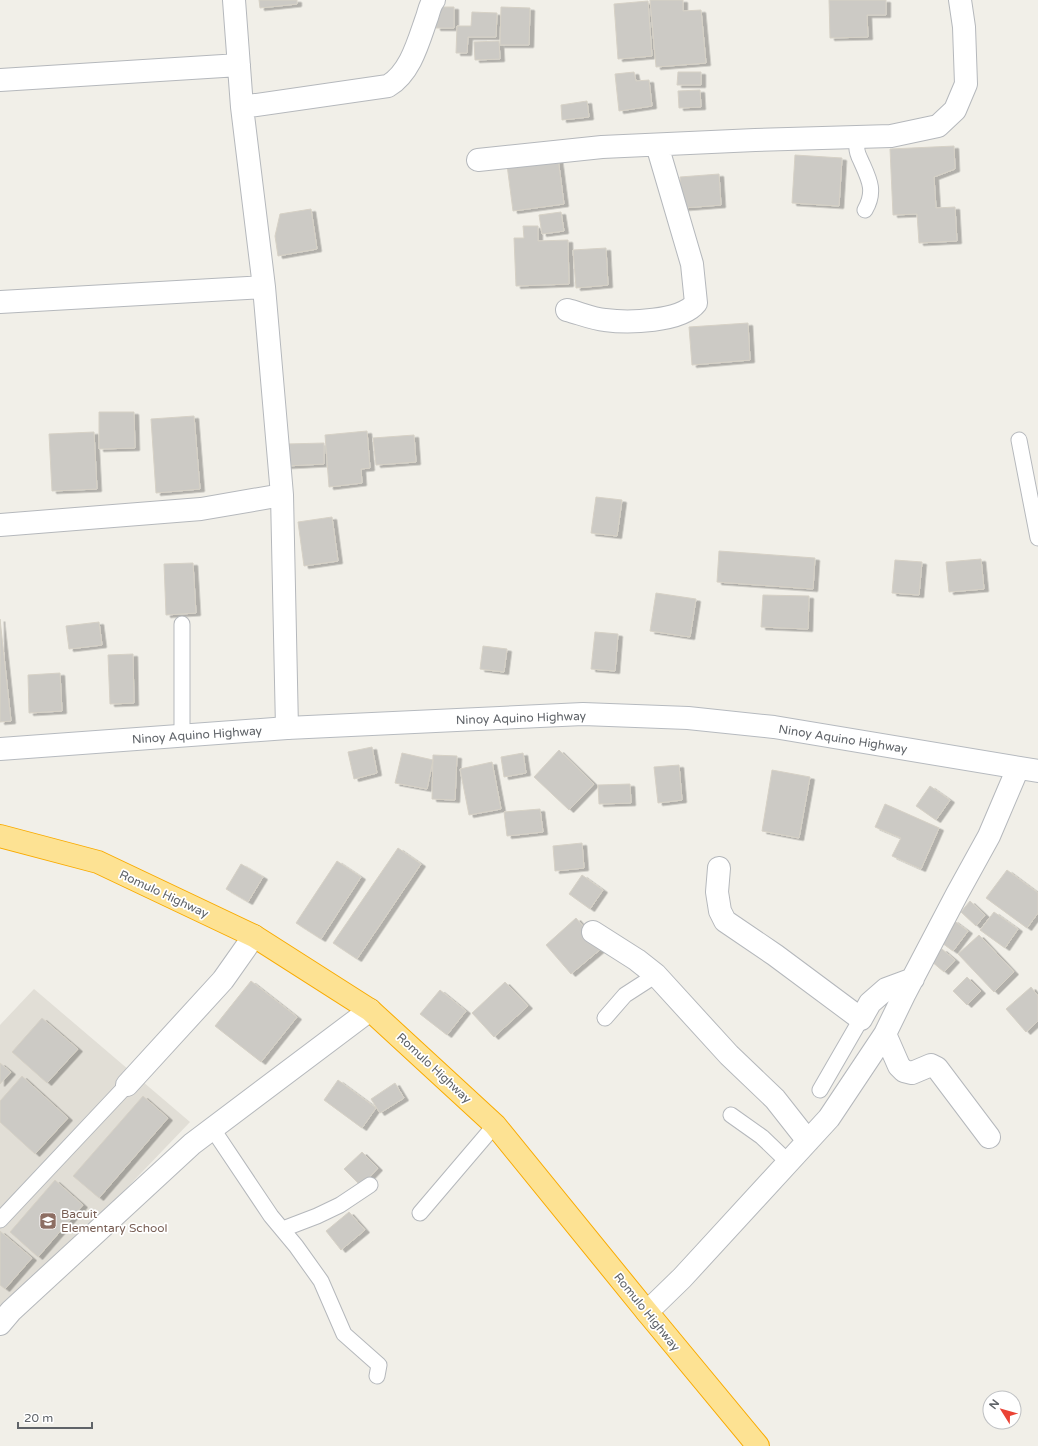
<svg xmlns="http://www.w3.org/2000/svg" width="1038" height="1446" viewBox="0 0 1038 1446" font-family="'Varela Round',sans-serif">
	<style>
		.education { fill: #e1ded6 }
		.building { fill: #cccac5; stroke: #d6d1c6; filter: url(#shadow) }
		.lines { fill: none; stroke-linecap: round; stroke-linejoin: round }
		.lane-casing { stroke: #b5b8bc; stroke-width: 17 }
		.street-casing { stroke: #b5b8bc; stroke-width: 24 }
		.secondary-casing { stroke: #b6babf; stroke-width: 24 }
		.highway-casing { stroke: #f9ab00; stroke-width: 24 }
		.lane { stroke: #fff; stroke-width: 15 }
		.street { stroke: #fff; stroke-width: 22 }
		.secondary { stroke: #fff; stroke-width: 22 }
		.highway { stroke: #fde293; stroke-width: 22 }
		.labels { text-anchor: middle; stroke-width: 3.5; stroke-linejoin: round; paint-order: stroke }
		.street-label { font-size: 12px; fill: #5f6368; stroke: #fff }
		.education-label { font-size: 12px; fill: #785e54; stroke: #fff; text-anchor: start }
	</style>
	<defs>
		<filter id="shadow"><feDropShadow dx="4.5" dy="2.5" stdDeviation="0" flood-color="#0004"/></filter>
	</defs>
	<rect width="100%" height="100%" fill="#f1efe8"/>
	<path class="education" d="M 34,989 L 190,1122 L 0,1320 L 0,1025 Z"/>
	<path class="building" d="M 259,0 L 297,0 L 297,4 L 260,8 Z
		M 650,0 L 683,0 L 683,11 L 701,10 L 706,63 L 656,67 Z
		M 829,0 L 886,0 L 886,15 L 867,15 L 868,37 L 830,38 Z
		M 648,1 L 652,56 L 618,59 L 614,4 Z
		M 436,7 L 454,7 L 454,28 L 436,28 Z
		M 501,7 L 530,8 L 529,45 L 500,45 Z
		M 472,12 L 497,13 L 496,37 L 468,37 L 467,53 L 456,53 L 457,26 L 471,26 Z
		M 499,41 L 500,59 L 475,60 L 474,42 Z
		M 634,72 L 636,81 L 649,80 L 652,106 L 619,111 L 615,74 Z
		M 678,72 L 701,72 L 701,85 L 677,85 Z
		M 700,90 L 701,107 L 679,108 L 678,91 Z
		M 587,101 L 589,117 L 562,120 L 561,105 Z
		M 954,146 L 955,169 L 934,177 L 936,208 L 955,207 L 957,241 L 919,243 L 917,214 L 893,215 L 890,149 Z
		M 795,155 L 842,158 L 839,206 L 792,203 Z
		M 558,158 L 564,204 L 513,211 L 507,165 Z
		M 719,174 L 721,205 L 683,208 L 680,177 Z
		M 311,209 L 317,249 L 278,256 L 275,236 L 280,214 Z
		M 561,212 L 564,231 L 542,234 L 539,215 Z
		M 523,226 L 538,226 L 538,241 L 568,240 L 569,284 L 516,286 L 514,238 L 524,238 Z
		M 606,248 L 608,285 L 576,288 L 573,250 Z
		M 748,323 L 750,360 L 692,365 L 689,327 Z
		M 99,412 L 134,412 L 135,448 L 99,449 Z
		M 194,416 L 200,489 L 156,493 L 151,419 Z
		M 367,431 L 370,468 L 361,469 L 362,483 L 329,487 L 325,435 Z
		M 94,432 L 97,489 L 52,491 L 49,434 Z
		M 414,435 L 416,462 L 376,465 L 373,438 Z
		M 324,443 L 324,464 L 286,466 L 286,444 Z
		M 596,497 L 622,500 L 617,536 L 591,533 Z
		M 332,517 L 338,561 L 304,566 L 298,522 Z
		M 719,551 L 815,558 L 813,589 L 717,582 Z
		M 981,559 L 984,589 L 949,592 L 946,562 Z
		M 895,560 L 922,562 L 919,595 L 892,593 Z
		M 193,563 L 196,613 L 166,615 L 164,564 Z
		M 656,593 L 696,599 L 690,637 L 650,631 Z
		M 763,595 L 809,596 L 808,629 L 761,627 Z
		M 0,619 L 11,721 L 0,722 Z
		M 99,622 L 102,645 L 69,649 L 66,626 Z
		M 595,632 L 618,634 L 615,671 L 591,669 Z
		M 483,646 L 507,649 L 504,672 L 480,669 Z
		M 133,654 L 134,703 L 110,704 L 108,655 Z
		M 60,673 L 62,711 L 29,713 L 28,675 Z
		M 372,747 L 377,773 L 354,779 L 348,752 Z
		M 559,750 L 594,784 L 569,810 L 534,777 Z
		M 402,753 L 433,760 L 427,789 L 395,783 Z
		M 523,753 L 526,773 L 504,777 L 501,757 Z
		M 433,755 L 457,756 L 455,800 L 432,799 Z
		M 492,762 L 501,809 L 469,815 L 460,769 Z
		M 679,765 L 682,800 L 658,803 L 654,767 Z
		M 772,770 L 810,777 L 799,838 L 762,831 Z
		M 630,784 L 631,803 L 599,804 L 598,785 Z
		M 930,786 L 950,800 L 936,820 L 916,806 Z
		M 885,804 L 939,828 L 921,869 L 892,856 L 901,838 L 875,827 Z
		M 540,809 L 543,832 L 507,836 L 504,812 Z
		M 582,843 L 584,868 L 555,871 L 553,846 Z
		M 398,848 L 421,864 L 357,959 L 333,943 Z
		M 337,861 L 361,877 L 321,939 L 296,923 Z
		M 241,864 L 263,877 L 248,902 L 226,889 Z
		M 1007,870 L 1038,893 L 1038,913 L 1027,928 L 986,898 Z
		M 582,875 L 603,890 L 590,909 L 569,894 Z
		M 970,901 L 985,915 L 976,926 L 961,912 Z
		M 994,912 L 1018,929 L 1005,948 L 980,930 Z
		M 576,918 L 602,948 L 571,974 L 546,945 Z
		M 953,920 L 968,931 L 953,951 L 938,940 Z
		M 979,935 L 1014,972 L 994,992 L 958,954 Z
		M 942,949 L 955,960 L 944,972 L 931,961 Z
		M 967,977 L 981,991 L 967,1005 L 953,991 Z
		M 251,981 L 297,1017 L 261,1062 L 215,1026 Z
		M 505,982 L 528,1006 L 494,1037 L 472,1013 Z
		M 1031,987 L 1038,996 L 1038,1021 L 1026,1032 L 1006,1009 Z
		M 440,990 L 466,1011 L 447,1035 L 420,1014 Z
		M 42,1018 L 78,1049 L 47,1083 L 12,1052 Z
		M 0,1063 L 11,1072 L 0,1084 Z
		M 22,1076 L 68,1118 L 35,1154 L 0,1122 L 0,1101 Z
		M 338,1080 L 376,1108 L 362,1128 L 324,1100 Z
		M 395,1083 L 404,1098 L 380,1113 L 371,1099 Z
		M 143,1096 L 168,1118 L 99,1198 L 73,1176 Z
		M 362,1152 L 378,1168 L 361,1186 L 344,1169 Z
		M 55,1180 L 83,1205 L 38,1257 L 10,1232 Z
		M 349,1212 L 365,1230 L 341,1250 L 326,1231 Z
		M 0,1231 L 32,1258 L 5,1289 L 0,1285 Z"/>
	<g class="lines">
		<defs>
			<path id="lane" d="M 860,137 C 859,139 857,143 857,146 C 856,151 859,157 861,161 C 869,179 876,191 865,210
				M 1019,440 L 1038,538
				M 182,624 L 182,736
				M 605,1018 L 625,995 L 656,975
				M 820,1090 L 861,1019
				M 731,1115 L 762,1137 L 788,1162
				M 212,1128 L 271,1216 L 296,1246 L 321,1281 L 344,1334 L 379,1365 L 377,1376
				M 420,1213 L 495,1125
				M 0,1220 L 127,1085
				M 283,1229 L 317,1216 L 340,1205 L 370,1185"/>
			<path id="street" d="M 234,0 L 242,107
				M 0,80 L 239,65
				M 478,160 L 602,147 L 755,140 L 891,136 L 938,126 L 955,110 L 966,84 L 964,27 L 960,0
				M 264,287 L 282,495 L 287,728
				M 0,302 L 264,287 L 242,107 L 388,86 C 410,73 418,43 426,20 C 429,13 429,6 434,0
				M 567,310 C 579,313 593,319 605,320 C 628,323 681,322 696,303 L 692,264 L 657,145
				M 0,525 L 201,509 L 282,495
				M 719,868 L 717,892 L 720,911 L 725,921 L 775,955 L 861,1019 L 870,1003 L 886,989 L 913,979
				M 593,932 L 637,960 L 656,975 L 729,1055 L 775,1099 L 808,1141
				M 885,1034 L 899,1066 L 904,1071 L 912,1073 L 931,1065 L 937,1068 L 989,1137
				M 127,1085 L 223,980 L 254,936
				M 647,1312 L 682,1278 L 829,1118 L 885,1034 L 904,995 L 957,894 L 989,836 L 1018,768
				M 0,1324 L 11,1311 L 192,1144 L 370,1010"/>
			<path id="secondary" d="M 0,749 L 287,728 L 583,714 L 688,718 L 774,727 L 1038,771"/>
			<path id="highway" d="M 0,836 L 98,862 L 254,936 L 370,1010 L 495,1125 L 647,1312 L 758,1446"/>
		</defs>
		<use href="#lane" class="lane-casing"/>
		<use href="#street" class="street-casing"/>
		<use href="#secondary" class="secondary-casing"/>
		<use href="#highway" class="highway-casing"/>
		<use href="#lane" class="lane"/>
		<use href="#street" class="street"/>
		<use href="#secondary" class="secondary"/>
		<use href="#highway" class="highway"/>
	</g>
	<defs>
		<symbol id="school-square" viewBox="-11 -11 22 22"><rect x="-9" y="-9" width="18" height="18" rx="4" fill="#8d6e63" stroke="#fff"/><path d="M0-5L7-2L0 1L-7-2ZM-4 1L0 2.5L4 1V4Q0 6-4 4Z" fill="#fff"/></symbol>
	</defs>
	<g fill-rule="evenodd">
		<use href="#school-square" x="38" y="1211" width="20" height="20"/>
	</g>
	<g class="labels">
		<g class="street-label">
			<text transform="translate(521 718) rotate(-2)" y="4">Ninoy Aquino Highway</text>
			<text transform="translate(197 735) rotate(-4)" y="4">Ninoy Aquino Highway</text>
			<text transform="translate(843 739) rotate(9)" y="4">Ninoy Aquino Highway</text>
			<text transform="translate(164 894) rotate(25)" y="4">Romulo Highway</text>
			<text transform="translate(434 1068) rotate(43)" y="4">Romulo Highway</text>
			<text transform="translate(647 1312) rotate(51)" y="4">Romulo Highway</text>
		</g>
		<g class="education-label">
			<text x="61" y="1218">Bacuit<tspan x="61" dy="14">Elementary School</tspan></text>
		</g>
	</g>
	<g transform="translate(1002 1410) rotate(307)"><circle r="19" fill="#ffffff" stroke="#bfc1c3"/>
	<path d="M0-3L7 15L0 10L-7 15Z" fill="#ea4335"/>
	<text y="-6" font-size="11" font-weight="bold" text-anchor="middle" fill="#5f6368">N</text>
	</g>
	<path d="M18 1422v6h74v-6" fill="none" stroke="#5f6368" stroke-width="2"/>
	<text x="24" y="1422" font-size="12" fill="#5f6368" stroke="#ffffff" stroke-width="3" paint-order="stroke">20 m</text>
</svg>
